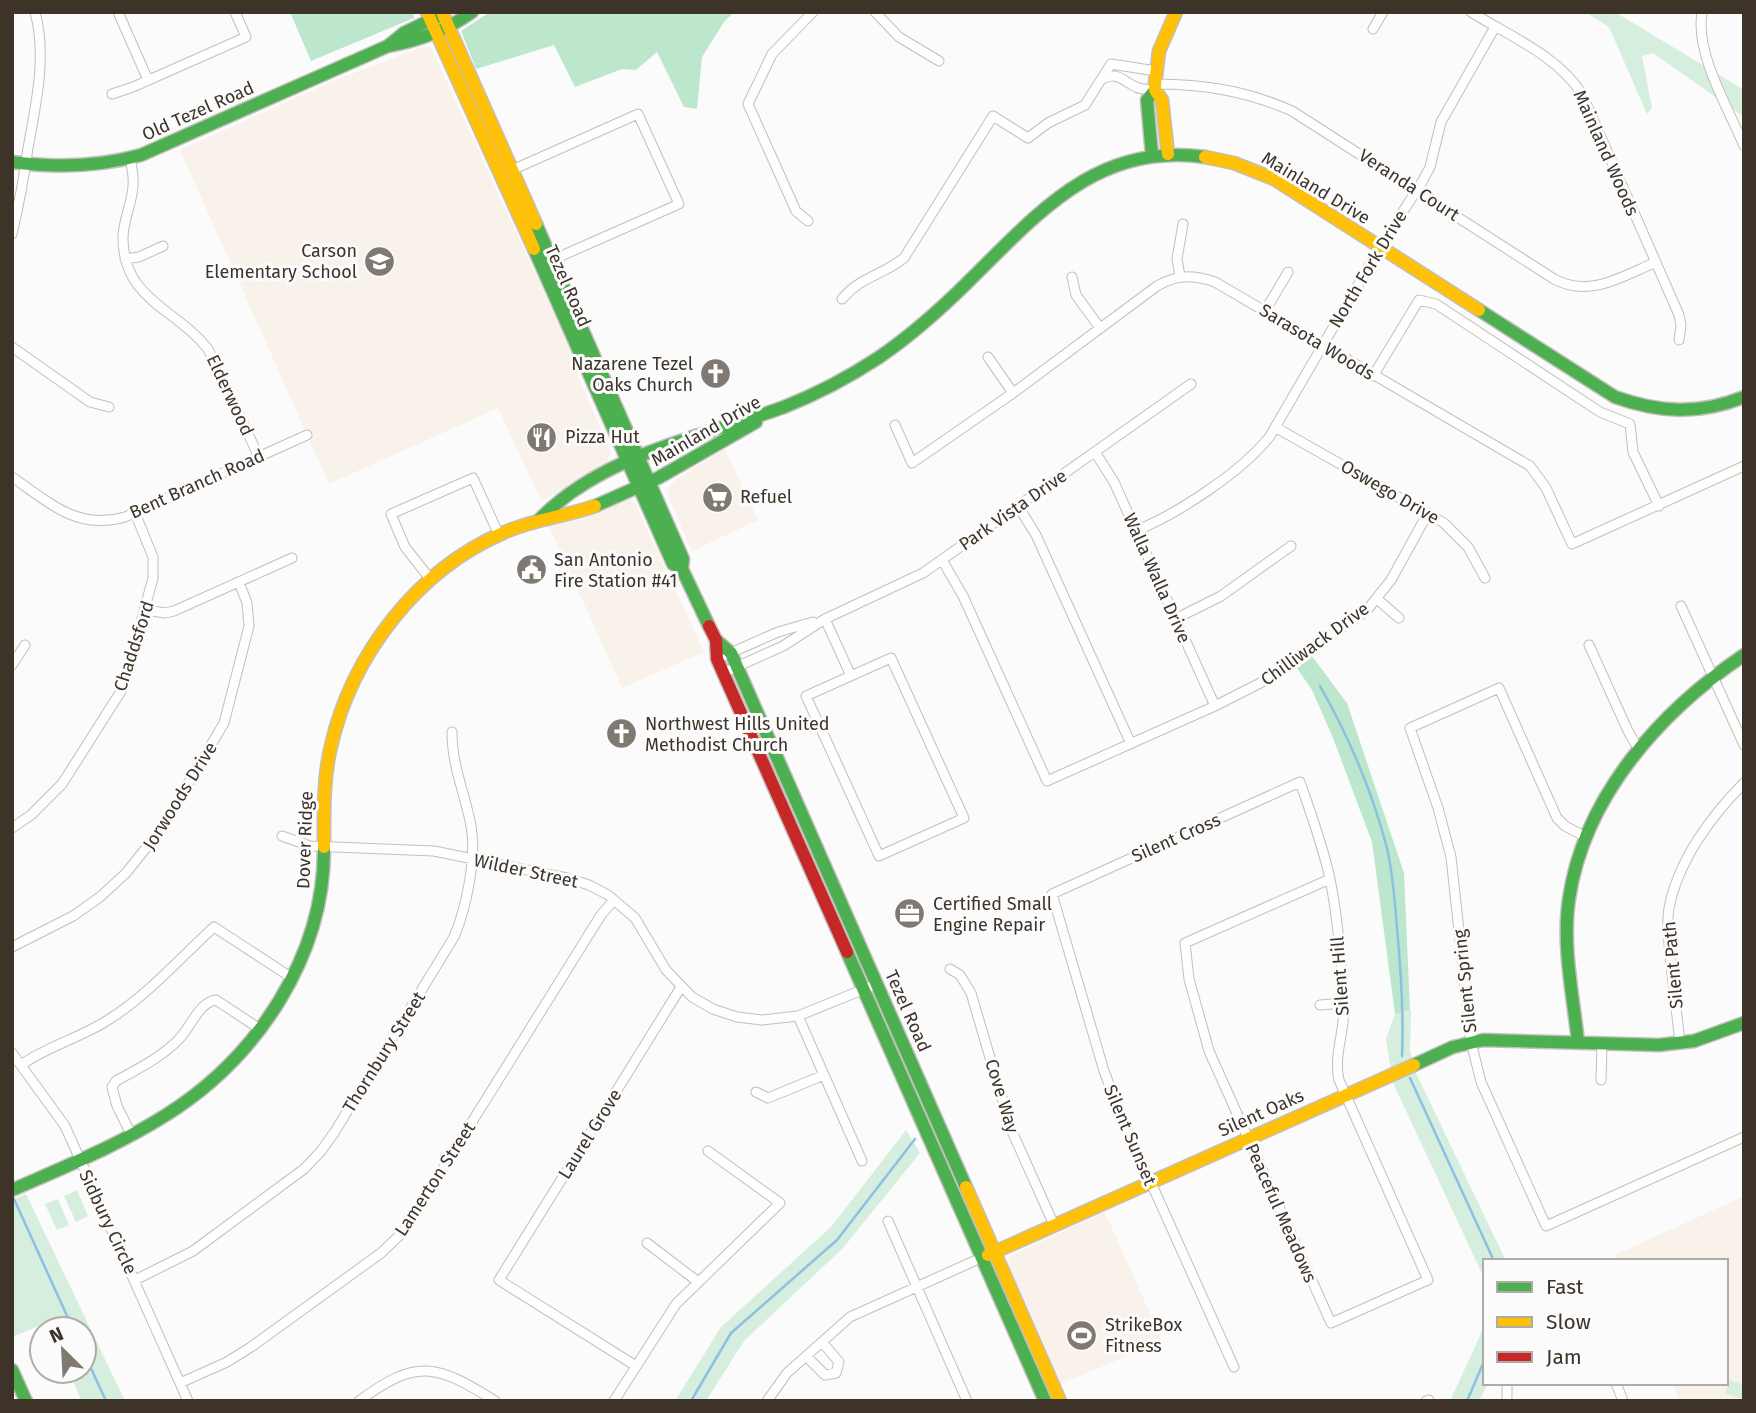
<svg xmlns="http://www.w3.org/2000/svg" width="1756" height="1413" viewBox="0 0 1756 1413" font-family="'Fira Sans',sans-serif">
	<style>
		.built { fill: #f9f2ea }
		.green { fill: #d5eede }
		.forest { fill: #bce7cc }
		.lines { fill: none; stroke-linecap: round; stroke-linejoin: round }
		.stream { stroke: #8cc0e2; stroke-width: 2.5 }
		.street-casing { stroke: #c3bfbb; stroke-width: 11 }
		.fast-casing { stroke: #c3bfbb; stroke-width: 15 }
		.slow-casing { stroke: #c3bfbb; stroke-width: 15 }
		.jam-casing { stroke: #c3bfbb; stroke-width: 15 }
		.street { stroke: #fefefe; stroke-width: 9 }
		.fast { stroke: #4caf50; stroke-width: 12 }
		.slow { stroke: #ffc107; stroke-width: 12 }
		.jam { stroke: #c62828; stroke-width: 12 }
		.labels { text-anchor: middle; stroke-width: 6; stroke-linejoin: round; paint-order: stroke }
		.street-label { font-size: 18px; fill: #3d3329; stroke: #fbfbfb }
		.poi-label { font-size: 18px; fill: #3d3329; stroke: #fbfbfb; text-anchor: start }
	</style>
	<rect width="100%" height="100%" fill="#fbfbfb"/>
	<path class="built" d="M 423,47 L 431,47 L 580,371 L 577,374 L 611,452 L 606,466 L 541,501 L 498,408 L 329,484 L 180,150 L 333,81 Z
		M 725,449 L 758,520 L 692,551 L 668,495 L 669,487 L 675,480 Z
		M 631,499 L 636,505 L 704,652 L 622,688 L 549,526 Z
		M 1744,1196 L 1744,1401 L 1680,1401 L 1672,1383 L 1726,1383 L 1726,1261 L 1618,1261 L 1615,1255 Z
		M 1105,1212 L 1162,1341 L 1061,1384 L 1008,1265 L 1010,1256 Z"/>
	<path class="green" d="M 1585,12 L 1615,12 L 1744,90 L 1744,117 L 1653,53 L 1642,56 L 1652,108 L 1647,114 L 1609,27 Z
		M 1411,1010 L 1410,1051 L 1415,1071 L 1506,1261 L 1485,1261 L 1485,1280 L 1393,1083 L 1386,1039 L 1395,1014 Z
		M 906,1130 L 920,1153 L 843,1248 L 744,1341 L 706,1401 L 675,1401 L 721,1327 L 831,1227 Z
		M 77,1190 L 88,1216 L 76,1222 L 64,1196 Z
		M 26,1194 L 125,1401 L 82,1401 L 68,1371 L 84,1371 L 84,1329 L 49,1329 L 46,1323 L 12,1337 L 12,1200 Z
		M 58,1199 L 69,1225 L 57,1230 L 45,1204 Z
		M 1485,1320 L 1485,1383 L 1488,1383 L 1479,1401 L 1450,1401 L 1480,1336 Z
		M 1730,1380 L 1744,1385 L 1744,1400 L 1725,1393 Z"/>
	<path class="forest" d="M 290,12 L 413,12 L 414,18 L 311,61 Z
		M 490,12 L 734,12 L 724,22 L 702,57 L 697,109 L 684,107 L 657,52 L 636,70 L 622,69 L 575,87 L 554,45 L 476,69 L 461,31 Z
		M 1312,656 L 1347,703 L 1404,873 L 1410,1010 L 1395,1014 L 1372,842 L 1333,738 L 1312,690 L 1296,667 Z"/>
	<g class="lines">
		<path class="stream" d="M 1320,686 C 1349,737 1372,791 1387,848 C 1393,874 1395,902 1397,928 C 1401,971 1404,1012 1402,1056
			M 1410,1078 L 1494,1261
			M 14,1199 L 73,1329
			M 84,1353 L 106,1401
			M 691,1401 L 731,1333 L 837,1240 L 915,1139
			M 1467,1401 L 1485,1359"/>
		<defs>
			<path id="street" d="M 118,12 L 148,80
				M 875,12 L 899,37 L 939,61
				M 1471,12 C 1509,36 1557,55 1582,94 L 1679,315 L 1681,325 L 1679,340
				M 1702,12 C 1695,54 1728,107 1744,146
				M 1373,29 L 1383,12
				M 1102,79 C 1119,71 1122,81 1136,87 C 1142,90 1148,89 1155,90
				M 1155,84 C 1204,84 1247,91 1292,111 L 1554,279 C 1589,298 1621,277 1654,263
				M 112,94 L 133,87 L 246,37 L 235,12
				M 130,159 C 132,168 134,176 133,186 C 132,204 123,220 123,238 C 123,300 177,309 208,349 L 259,457
				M 512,170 L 638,114 L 679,204 L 552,260
				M 808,221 L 796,211 L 748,104 L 772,54 L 813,12
				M 12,234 C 19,205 24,177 28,148 C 36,104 47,56 35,12
				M 125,259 L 139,257 L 163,246
				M 1180,276 L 1177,259 L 1183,224
				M 1072,277 L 1076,295 L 1100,328
				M 842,299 C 860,277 883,275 904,258 L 993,116 L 1028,138 L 1048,123 L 1085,105 L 1111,64 L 1156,71
				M 1265,311 L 1288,272
				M 12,347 L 90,402 L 109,407
				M 988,357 L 1013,393
				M 1373,376 L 1419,300 L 1436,304 L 1600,412 L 1630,424 L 1633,452 L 1659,506
				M 895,425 L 912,463 L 1013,393 L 1157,286 C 1178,274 1193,275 1215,282 L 1530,466 L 1546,488 L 1572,544 L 1744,466
				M 1275,427 L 1444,523 L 1468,547 L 1485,578
				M 1095,452 L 1114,482 L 1215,706
				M 12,477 C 49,502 77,531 125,517 L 307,435
				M 1018,506 L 1036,535 L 1131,744
				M 1135,531 C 1176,515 1243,471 1270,436 L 1380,247 L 1422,182 L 1430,167 L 1441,122 L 1495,27
				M 942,560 L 963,596 L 1047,781 L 1215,706 L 1272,677 L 1367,610 L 1391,580 L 1428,513
				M 431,580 L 405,547 L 391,514 L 473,478 L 499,535
				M 1377,599 L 1399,618
				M 1681,606 L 1744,745
				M 146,610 L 165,613 L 174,611 L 292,558
				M 825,619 L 851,676
				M 1175,619 L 1221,596 L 1291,546
				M 1589,645 L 1628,731 L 1639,750
				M 891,658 L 964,818 L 879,856 L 806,696 Z
				M 717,659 L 778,632 L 813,622
				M 12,665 L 25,645
				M 723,673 L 783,646 L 825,619 L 923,573 L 1191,384
				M 12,828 L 31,815 L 62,784 L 123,688 L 153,578 L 153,557 L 135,513
				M 282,836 L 310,846 L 434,851 L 567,878 L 589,885 L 608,895 L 635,918 L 666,970 L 692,997 L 713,1009 L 737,1017 L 762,1020 L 798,1016 L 877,984
				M 1586,837 L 1565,826 L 1557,818 L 1499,688 L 1410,728 L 1438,808 L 1451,857 L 1471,1042 L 1481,1082 L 1546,1226 L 1744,1137
				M 12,947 L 73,916 L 100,897 L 126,873 L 162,828 L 224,723 L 249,626 L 247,603 L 239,582
				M 950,969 L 960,975 L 971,993 L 1011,1129 L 1054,1225
				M 1320,1005 L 1344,1003
				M 798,1016 L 862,1161
				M 1680,1043 C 1677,1014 1673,985 1670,956 C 1669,940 1666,924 1669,908 C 1678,861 1711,816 1744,783
				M 12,1053 L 65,1126 L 188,1401
				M 21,1065 C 48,1046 80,1038 108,1020 C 147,996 180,958 214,927 L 292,978
				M 1601,1080 L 1602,1044
				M 756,1092 L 768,1098 L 824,1075
				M 132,1136 L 117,1106 L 112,1087 L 116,1081 C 138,1069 162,1057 179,1039 C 191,1027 199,1002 216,1000 L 260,1029
				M 888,1221 L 967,1401
				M 647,1243 L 697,1281
				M 135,1280 L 193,1251 L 304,1169 L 321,1151 L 334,1133 L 454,937 C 466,909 477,857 471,826 C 465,793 452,767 452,732
				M 806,1356 L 825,1375 L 836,1373 L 839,1362 L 822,1342
				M 636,1366 L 499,1280 L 681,987
				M 1234,1367 L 1121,1116 L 1104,1071 L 1052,894 L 1300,782 C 1311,814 1323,846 1330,879 C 1338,919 1341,961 1344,1001 C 1346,1028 1333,1055 1339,1080 L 1428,1280 L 1331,1323 L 1209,1051 L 1189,979 L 1185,943 L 1330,879
				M 180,1383 L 227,1362 L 251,1347 L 381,1253 L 404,1231 L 601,915 L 614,900
				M 1616,1383 L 1623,1401
				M 359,1401 C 417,1358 436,1364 495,1401
				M 614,1401 L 676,1304 L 780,1203 L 708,1151
				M 767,1401 L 787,1373 L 850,1317 L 983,1257
				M 1426,1401 L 1429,1400
				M 1507,1401 L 1507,1383"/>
			<path id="fast" d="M 388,46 C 418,41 447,30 472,12
				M 1152,155 L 1147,100 L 1155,90
				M 12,162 C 56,168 98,167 141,155 L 388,46 L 404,33 L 437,17
				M 536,224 L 683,559 L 682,569 L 709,626
				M 534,249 L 673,564 L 682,569
				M 1479,310 L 1615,397 C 1660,413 1699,415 1744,397
				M 595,506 L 658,478 L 756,422
				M 540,519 C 603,454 702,437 784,407 C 817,394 849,377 878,358 C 912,335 942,308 971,279 C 1040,211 1099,142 1205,157
				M 716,640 L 731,653 L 966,1187
				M 847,952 L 1045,1401
				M 1578,1042 C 1573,995 1562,946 1569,899 C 1584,796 1661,711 1744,655
				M 1414,1065 L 1453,1047 L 1483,1040 L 1659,1045 L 1694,1041 L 1744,1023
				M 12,1190 C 64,1167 117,1146 166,1115 C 257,1058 325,956 324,847
				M 12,1370 L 26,1401"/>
			<path id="slow" d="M 427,12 L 534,249
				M 442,12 L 536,224
				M 1168,154 L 1162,100 L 1155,90 L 1155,84 L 1159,51 L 1176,12
				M 1205,157 L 1234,163 L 1274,179 L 1479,310
				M 324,847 C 324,813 323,779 331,746 C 352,655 417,570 503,533 C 533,519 564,517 595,506
				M 966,1187 L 1060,1401
				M 988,1255 L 1414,1065"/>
			<path id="jam" d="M 709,626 L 716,640 L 717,659 L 847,952"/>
		</defs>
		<use href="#street" class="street-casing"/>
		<use href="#fast" class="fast-casing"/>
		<use href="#slow" class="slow-casing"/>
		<use href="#jam" class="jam-casing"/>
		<use href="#street" class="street"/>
		<use href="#fast" class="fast"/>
		<use href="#slow" class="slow"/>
		<use href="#jam" class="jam"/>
	</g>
	<defs>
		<symbol id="school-disc" viewBox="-11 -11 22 22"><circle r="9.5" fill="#807972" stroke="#fbfbfb"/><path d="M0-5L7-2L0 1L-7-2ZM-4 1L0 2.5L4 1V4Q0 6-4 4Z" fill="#fff"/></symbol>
		<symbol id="church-disc" viewBox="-11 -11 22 22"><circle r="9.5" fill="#807972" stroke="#fbfbfb"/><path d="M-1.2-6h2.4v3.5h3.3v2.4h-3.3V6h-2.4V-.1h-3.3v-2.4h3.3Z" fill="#fff"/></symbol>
		<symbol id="restaurant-disc" viewBox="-11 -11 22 22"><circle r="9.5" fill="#807972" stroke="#fbfbfb"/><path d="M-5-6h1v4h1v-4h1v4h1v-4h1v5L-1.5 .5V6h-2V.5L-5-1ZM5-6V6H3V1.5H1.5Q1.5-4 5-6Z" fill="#fff"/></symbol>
		<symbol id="supermarket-disc" viewBox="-11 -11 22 22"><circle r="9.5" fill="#807972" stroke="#fbfbfb"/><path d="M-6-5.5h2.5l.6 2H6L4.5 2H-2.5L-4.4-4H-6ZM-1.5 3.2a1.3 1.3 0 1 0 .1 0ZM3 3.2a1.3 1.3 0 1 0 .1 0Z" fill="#fff"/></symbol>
		<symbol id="civic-disc" viewBox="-11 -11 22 22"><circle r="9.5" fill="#807972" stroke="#fbfbfb"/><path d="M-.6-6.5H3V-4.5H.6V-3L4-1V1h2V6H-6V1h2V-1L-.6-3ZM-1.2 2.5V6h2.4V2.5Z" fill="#fff"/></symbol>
		<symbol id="office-disc" viewBox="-11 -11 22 22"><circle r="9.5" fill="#807972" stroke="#fbfbfb"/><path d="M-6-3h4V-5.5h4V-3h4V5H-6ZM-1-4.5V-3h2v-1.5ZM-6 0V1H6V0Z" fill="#fff"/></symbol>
		<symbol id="stadium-disc" viewBox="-11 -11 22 22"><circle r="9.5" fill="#807972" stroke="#fbfbfb"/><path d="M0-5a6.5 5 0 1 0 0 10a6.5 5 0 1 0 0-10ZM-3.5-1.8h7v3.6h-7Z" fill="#fff"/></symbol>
	</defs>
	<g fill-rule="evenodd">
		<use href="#school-disc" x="362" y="244" width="35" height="35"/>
		<use href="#church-disc" x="698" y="356" width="35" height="35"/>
		<use href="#restaurant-disc" x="524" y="420" width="35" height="35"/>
		<use href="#supermarket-disc" x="700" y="480" width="35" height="35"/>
		<use href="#civic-disc" x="514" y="552" width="35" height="35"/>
		<use href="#church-disc" x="604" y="716" width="35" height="35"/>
		<use href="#office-disc" x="892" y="896" width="35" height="35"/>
		<use href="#stadium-disc" x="1064" y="1318" width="35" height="35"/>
	</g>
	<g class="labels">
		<g class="street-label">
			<text transform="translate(198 111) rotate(-24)" y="6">Old Tezel Road</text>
			<text transform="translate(1606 153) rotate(66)" y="6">Mainland Woods</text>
			<text transform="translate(1409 185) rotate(33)" y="6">Veranda Court</text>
			<text transform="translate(1316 188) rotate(31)" y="6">Mainland Drive</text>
			<text transform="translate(1368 269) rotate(-59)" y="6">North Fork Drive</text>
			<text transform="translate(568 286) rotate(66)" y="6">Tezel Road</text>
			<text transform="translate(1317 342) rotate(31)" y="6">Sarasota Woods</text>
			<text transform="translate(230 395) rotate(65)" y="6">Elderwood</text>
			<text transform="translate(706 431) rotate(-30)" y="6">Mainland Drive</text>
			<text transform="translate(197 484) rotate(-24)" y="6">Bent Branch Road</text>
			<text transform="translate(1390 492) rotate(30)" y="6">Oswego Drive</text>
			<text transform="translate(1013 510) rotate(-35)" y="6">Park Vista Drive</text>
			<text transform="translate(1157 578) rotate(66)" y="6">Walla Walla Drive</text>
			<text transform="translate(1315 644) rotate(-36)" y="6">Chilliwack Drive</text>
			<text transform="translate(134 646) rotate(-72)" y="6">Chaddsford</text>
			<text transform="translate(180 796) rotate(-58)" y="6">Jorwoods Drive</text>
			<text transform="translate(1176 838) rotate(-24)" y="6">Silent Cross</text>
			<text transform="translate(305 840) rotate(-88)" y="6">Dover Ridge</text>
			<text transform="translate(526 871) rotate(12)" y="6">Wilder Street</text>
			<text transform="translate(1673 965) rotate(-95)" y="6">Silent Path</text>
			<text transform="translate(1340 976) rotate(-94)" y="6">Silent Hill</text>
			<text transform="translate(1465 981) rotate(-96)" y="6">Silent Spring</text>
			<text transform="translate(908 1011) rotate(66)" y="6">Tezel Road</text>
			<text transform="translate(384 1052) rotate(-58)" y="6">Thornbury Street</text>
			<text transform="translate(1002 1096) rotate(73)" y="6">Cove Way</text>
			<text transform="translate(1261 1113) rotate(-24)" y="6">Silent Oaks</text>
			<text transform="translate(590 1134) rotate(-58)" y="6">Laurel Grove</text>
			<text transform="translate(1130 1135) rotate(67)" y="6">Silent Sunset</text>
			<text transform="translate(435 1179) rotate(-57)" y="6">Lamerton Street</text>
			<text transform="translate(1281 1213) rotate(66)" y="6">Peaceful Meadows</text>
			<text transform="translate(108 1222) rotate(65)" y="6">Sidbury Circle</text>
		</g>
		<g class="poi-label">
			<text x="357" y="257" text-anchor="end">Carson<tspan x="357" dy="21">Elementary School</tspan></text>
			<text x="693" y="370" text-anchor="end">Nazarene Tezel<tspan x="693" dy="21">Oaks Church</tspan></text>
			<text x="565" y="443">Pizza Hut</text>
			<text x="740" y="503">Refuel</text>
			<text x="554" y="566">San Antonio<tspan x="554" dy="21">Fire Station #41</tspan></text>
			<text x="645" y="730">Northwest Hills United<tspan x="645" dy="21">Methodist Church</tspan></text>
			<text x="933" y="910">Certified Small<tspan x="933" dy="21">Engine Repair</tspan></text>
			<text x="1105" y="1331">StrikeBox<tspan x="1105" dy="21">Fitness</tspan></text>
		</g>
	</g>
	<rect width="1756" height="1413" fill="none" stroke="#3d3329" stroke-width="28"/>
	<rect x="1483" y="1259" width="245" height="126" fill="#fbfbfb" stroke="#afaba7" stroke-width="2"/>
	<rect x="1497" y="1282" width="35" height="10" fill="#4caf50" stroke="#afaba7" stroke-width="2"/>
	<text x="1546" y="1294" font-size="21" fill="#3d3329">Fast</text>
	<rect x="1497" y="1317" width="35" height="10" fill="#ffc107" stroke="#afaba7" stroke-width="2"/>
	<text x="1546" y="1329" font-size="21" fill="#3d3329">Slow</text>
	<rect x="1497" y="1352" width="35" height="10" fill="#c62828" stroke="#afaba7" stroke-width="2"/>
	<text x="1546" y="1364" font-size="21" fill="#3d3329">Jam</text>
	<g transform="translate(63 1350) rotate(336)"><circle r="33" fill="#fbfbfb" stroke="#afaba7" stroke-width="2"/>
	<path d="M0-5L12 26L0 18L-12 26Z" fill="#807972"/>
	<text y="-10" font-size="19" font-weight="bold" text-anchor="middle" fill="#3d3329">N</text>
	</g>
</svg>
